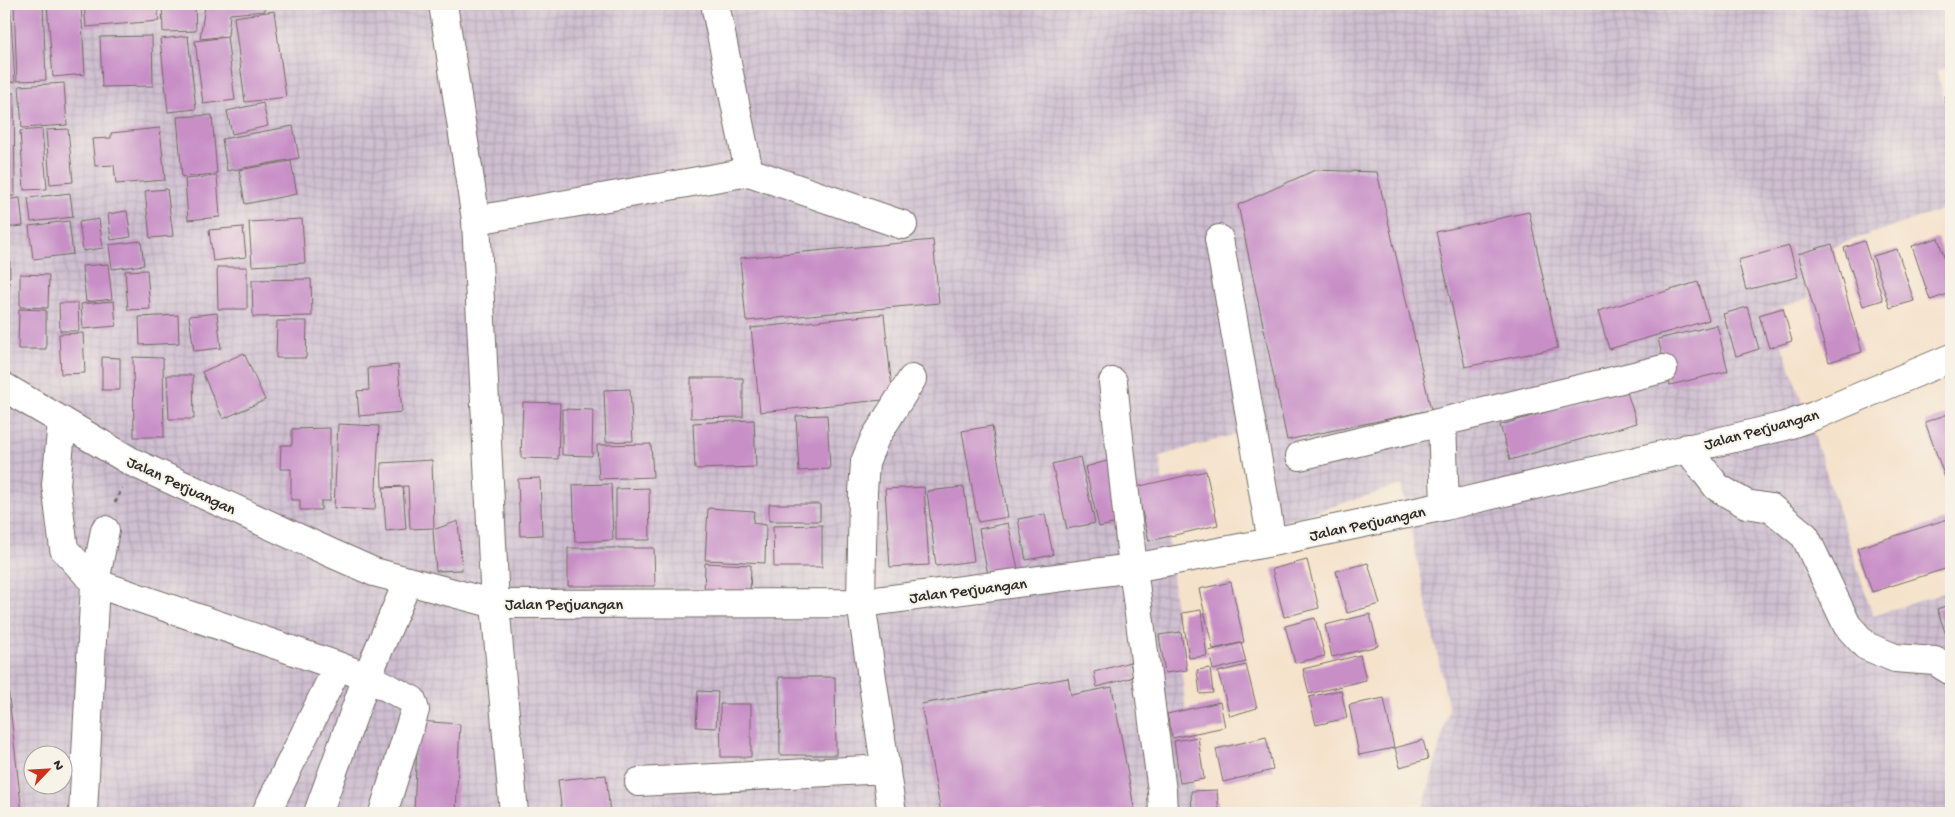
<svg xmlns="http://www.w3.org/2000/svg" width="1955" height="817" viewBox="0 0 1955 817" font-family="'Gochi Hand',sans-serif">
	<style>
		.industrial { fill: url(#industrial-grid); fill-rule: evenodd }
		.building { fill: #c88fc7 }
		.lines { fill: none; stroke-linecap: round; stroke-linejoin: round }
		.minor-casing { stroke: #726b63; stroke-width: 30 }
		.path { stroke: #726b63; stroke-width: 3; stroke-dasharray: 4 4; stroke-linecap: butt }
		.minor { stroke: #fff; stroke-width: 28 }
		.labels { text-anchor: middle; stroke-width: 4; stroke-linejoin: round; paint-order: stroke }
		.street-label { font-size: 16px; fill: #2b2b2b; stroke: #f7f3e8 }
	</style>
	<defs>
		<pattern id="industrial-grid" width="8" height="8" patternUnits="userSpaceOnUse" patternTransform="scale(1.25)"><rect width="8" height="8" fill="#cebed0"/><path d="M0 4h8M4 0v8" fill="none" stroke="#b1a3b3"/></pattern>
	</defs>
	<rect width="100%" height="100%" fill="#f7f3e8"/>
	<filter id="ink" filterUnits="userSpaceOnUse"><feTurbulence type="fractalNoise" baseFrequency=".02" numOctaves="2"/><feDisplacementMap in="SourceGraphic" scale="10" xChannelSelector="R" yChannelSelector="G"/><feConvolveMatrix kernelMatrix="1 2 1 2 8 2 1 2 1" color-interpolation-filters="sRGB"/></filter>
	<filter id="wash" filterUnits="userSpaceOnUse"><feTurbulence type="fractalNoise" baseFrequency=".0096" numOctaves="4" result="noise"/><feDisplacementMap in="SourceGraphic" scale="20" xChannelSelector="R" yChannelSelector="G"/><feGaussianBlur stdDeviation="1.12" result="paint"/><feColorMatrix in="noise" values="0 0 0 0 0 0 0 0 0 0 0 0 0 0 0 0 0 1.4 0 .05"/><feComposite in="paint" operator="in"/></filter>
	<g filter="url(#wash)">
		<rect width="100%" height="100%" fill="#f5e2cb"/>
		<path class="industrial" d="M 4,4 L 1951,4 L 1951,67 L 1937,71 L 1951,130 L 1951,207 L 1799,258 L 1809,298 L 1770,311 L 1814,435 L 1873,616 L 1951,590 L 1951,813 L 1414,813 L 1423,809 L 1449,709 L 1401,485 L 1273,525 L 1254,429 L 1160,456 L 1196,813 L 778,813 L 778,810 L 632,807 L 632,813 L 4,813 ZM 32,754 L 62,754 L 62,784 L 32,784 Z"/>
		<g id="blocks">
			<path class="building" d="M 4,4 L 10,4 L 15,82 L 4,83 Z
				M 14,4 L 43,4 L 46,80 L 17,81 Z
				M 47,4 L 81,4 L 85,74 L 53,77 Z
				M 84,4 L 157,4 L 159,21 L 86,27 Z
				M 162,4 L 195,4 L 196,31 L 163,32 Z
				M 213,4 L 264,4 L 265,11 L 230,14 L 228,36 L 200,39 L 205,6 L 214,7 Z
				M 274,11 L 286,97 L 245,102 L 234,17 Z
				M 152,36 L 153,86 L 102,87 L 100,37 Z
				M 188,36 L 196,109 L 168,112 L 160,39 Z
				M 227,37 L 235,100 L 203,104 L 195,41 Z
				M 64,83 L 67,125 L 22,128 L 19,86 Z
				M 4,93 L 14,93 L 15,196 L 4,196 Z
				M 1951,94 L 1951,121 L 1944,96 Z
				M 263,103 L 268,126 L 232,134 L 227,111 Z
				M 212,115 L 217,174 L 182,177 L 177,117 Z
				M 293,126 L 299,158 L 227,171 L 222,139 Z
				M 160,128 L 165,180 L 116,184 L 114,165 L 95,166 L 92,139 L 111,138 L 111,133 Z
				M 42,129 L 47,189 L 24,190 L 20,131 Z
				M 68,129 L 73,182 L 50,184 L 46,130 Z
				M 291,161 L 297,194 L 245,204 L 239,170 Z
				M 1315,170 L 1377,172 L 1431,410 L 1287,440 L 1238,205 Z
				M 217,176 L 220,217 L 188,220 L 185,179 Z
				M 167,189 L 173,236 L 150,238 L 145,191 Z
				M 70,193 L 73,217 L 31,222 L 28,198 Z
				M 20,198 L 23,226 L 4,228 L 4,200 Z
				M 127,211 L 131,237 L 111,240 L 108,214 Z
				M 1529,212 L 1558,348 L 1465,367 L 1436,232 Z
				M 99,219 L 103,248 L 83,251 L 79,222 Z
				M 302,219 L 305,263 L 252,266 L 249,222 Z
				M 69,221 L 73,254 L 33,259 L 29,226 Z
				M 243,227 L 246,257 L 213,261 L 209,230 Z
				M 1938,238 L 1951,279 L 1951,293 L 1930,300 L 1912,246 Z
				M 4,239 L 9,239 L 10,277 L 4,277 Z
				M 933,240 L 939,303 L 746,321 L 740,258 Z
				M 141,241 L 144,265 L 112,269 L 109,245 Z
				M 1864,241 L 1883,300 L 1863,306 L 1844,248 Z
				M 1832,244 L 1862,352 L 1829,362 L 1798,254 Z
				M 1789,246 L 1798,277 L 1746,290 L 1738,260 Z
				M 1897,249 L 1914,301 L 1890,308 L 1873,256 Z
				M 108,264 L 112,299 L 86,302 L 82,266 Z
				M 217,267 L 247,267 L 247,309 L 218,309 Z
				M 147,270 L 150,309 L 128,310 L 125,271 Z
				M 20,274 L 49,275 L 48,308 L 20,307 Z
				M 311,279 L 312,316 L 253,317 L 252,280 Z
				M 4,282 L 9,282 L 7,337 L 4,336 Z
				M 1698,282 L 1709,320 L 1609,349 L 1598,311 Z
				M 114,301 L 116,326 L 83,329 L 81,304 Z
				M 59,303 L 78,303 L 79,331 L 60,331 Z
				M 1747,307 L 1759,349 L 1736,356 L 1723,314 Z
				M 1783,308 L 1792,341 L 1769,348 L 1759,315 Z
				M 19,309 L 46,310 L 46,349 L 18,349 Z
				M 217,313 L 221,348 L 194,351 L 189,316 Z
				M 884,314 L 893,399 L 760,412 L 751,328 Z
				M 178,315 L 179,343 L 140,345 L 139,317 Z
				M 277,321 L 307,321 L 306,358 L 276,358 Z
				M 1717,325 L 1728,371 L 1670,385 L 1658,339 Z
				M 83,333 L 85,373 L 61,374 L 59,334 Z
				M 244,353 L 265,400 L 223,419 L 202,372 Z
				M 102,357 L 120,358 L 120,390 L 102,390 Z
				M 133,357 L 163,358 L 164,437 L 134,437 Z
				M 398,365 L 402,412 L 359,416 L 357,391 L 369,390 L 368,368 Z
				M 167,375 L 193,375 L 194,419 L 169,419 Z
				M 691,378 L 743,378 L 743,417 L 691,418 Z
				M 630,389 L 633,441 L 606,442 L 604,390 Z
				M 1626,389 L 1637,423 L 1510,460 L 1500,425 Z
				M 523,402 L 560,403 L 558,459 L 521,458 Z
				M 562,409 L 593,410 L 592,456 L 562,455 Z
				M 1951,413 L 1951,494 L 1925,422 Z
				M 827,415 L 830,469 L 799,471 L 796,416 Z
				M 754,420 L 756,467 L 695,469 L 693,423 Z
				M 338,424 L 379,426 L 375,510 L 334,508 Z
				M 992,426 L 1008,517 L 978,522 L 962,431 Z
				M 330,428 L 330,501 L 321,501 L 321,510 L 300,510 L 300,500 L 291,500 L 291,469 L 280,469 L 281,445 L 292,445 L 292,429 Z
				M 651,444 L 653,477 L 599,479 L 597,445 Z
				M 1080,457 L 1095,523 L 1067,529 L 1052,464 Z
				M 432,460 L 434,528 L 410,529 L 408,486 L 382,487 L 381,463 Z
				M 1107,461 L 1122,522 L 1099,527 L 1085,467 Z
				M 1206,471 L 1218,525 L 1149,541 L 1136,487 Z
				M 540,478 L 542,535 L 520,536 L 518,479 Z
				M 611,484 L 613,540 L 575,542 L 573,485 Z
				M 403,487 L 406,529 L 386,531 L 383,488 Z
				M 924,487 L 929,565 L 890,567 L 885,489 Z
				M 964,487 L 974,561 L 936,566 L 927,491 Z
				M 649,488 L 650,540 L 616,540 L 616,489 Z
				M 769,504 L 820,504 L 820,521 L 769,521 Z
				M 708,508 L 754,511 L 753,523 L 766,525 L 765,563 L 705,560 Z
				M 1045,514 L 1053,555 L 1026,560 L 1018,519 Z
				M 1951,518 L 1951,567 L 1872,592 L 1857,548 Z
				M 458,521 L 462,570 L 436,571 L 433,530 Z
				M 1008,523 L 1018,569 L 988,575 L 979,529 Z
				M 822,525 L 822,567 L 774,567 L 773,526 Z
				M 568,548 L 654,548 L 655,586 L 568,586 Z
				M 1307,560 L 1319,608 L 1284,617 L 1272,569 Z
				M 705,563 L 751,565 L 750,595 L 704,593 Z
				M 1368,563 L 1380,604 L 1347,613 L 1336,571 Z
				M 1231,582 L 1244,642 L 1213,649 L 1199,589 Z
				M 1951,604 L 1951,649 L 1937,609 Z
				M 1201,610 L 1207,656 L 1189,658 L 1182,613 Z
				M 1370,614 L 1378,646 L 1332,657 L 1325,625 Z
				M 1315,618 L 1325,656 L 1295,663 L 1285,626 Z
				M 1181,632 L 1187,670 L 1165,673 L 1159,635 Z
				M 1241,643 L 1246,662 L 1213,670 L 1209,651 Z
				M 1360,655 L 1366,680 L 1309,694 L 1303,669 Z
				M 4,662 L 5,662 L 22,813 L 4,813 Z
				M 1130,662 L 1134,677 L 1097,687 L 1094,672 Z
				M 1246,665 L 1257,708 L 1230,716 L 1218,672 Z
				M 1210,668 L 1213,693 L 1200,694 L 1197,670 Z
				M 779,677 L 835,677 L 836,755 L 780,755 Z
				M 1068,678 L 1071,695 L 1112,687 L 1135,813 L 941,813 L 921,704 Z
				M 1341,690 L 1347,718 L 1316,725 L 1309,697 Z
				M 698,691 L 718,692 L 716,728 L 696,727 Z
				M 1384,698 L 1394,748 L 1359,755 L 1349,705 Z
				M 1220,702 L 1225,727 L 1172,738 L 1167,714 Z
				M 720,704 L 751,704 L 751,757 L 721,757 Z
				M 418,721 L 460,724 L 456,813 L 414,813 Z
				M 1198,737 L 1204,779 L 1180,783 L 1174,741 Z
				M 1266,737 L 1273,770 L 1223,782 L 1216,749 Z
				M 1423,740 L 1428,759 L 1400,767 L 1395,748 Z
				M 606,775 L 610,813 L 562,813 L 558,780 Z
				M 1217,790 L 1219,813 L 1192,813 L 1191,791 Z"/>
		</g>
	</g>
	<g filter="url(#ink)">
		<use href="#blocks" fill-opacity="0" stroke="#726b63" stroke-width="1"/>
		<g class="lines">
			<defs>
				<path id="minor" d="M 443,4 L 476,220 L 495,604 L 514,813
					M 715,4 L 749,172
					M 476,220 L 749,172 L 903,225
					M 1219,239 L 1272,542
					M 1113,382 L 1133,568 L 1162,791 L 1163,813
					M 4,387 L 132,462 L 331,553 L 374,572 L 495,604 L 861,603 L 1133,568 L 1272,542 L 1445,506 L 1785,426 L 1814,416 L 1951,358
					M 62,421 L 56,485 L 64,549 L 95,583 L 338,666 L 367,677 L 412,700 L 415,710 L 383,813
					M 1442,422 L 1445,506
					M 1687,448 L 1717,487 L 1746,504 L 1771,508 L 1805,536 L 1847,625 L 1866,646 L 1895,658 L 1935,661 L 1951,671
					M 1300,456 L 1663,369
					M 639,782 L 886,769
					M 83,813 L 95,583 L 105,530
					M 266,813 L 338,666
					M 318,813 L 367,677 L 408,581
					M 892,813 L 861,603 L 863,492 L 865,462 L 875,438 L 912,379"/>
			</defs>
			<use href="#minor" class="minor-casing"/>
			<path class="path" d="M 115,503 L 122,488"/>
			<use href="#minor" class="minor"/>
		</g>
	</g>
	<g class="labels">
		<g class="street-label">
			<text transform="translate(1761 428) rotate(-15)" y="6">Jalan Perjuangan</text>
			<text transform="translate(182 484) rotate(25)" y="6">Jalan Perjuangan</text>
			<text transform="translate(1367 522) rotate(-12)" y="6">Jalan Perjuangan</text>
			<text transform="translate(968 589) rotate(-7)" y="6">Jalan Perjuangan</text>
			<text x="564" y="609">Jalan Perjuangan</text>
		</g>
	</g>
	<rect width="1955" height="817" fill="none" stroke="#f7f3e8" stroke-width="20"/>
	<g transform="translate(48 770) rotate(65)"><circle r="24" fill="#f7f3e8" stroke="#a5a39c"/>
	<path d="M0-4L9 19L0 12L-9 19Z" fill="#c8321e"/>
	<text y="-8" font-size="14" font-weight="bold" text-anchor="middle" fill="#2b2b2b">N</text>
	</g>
</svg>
